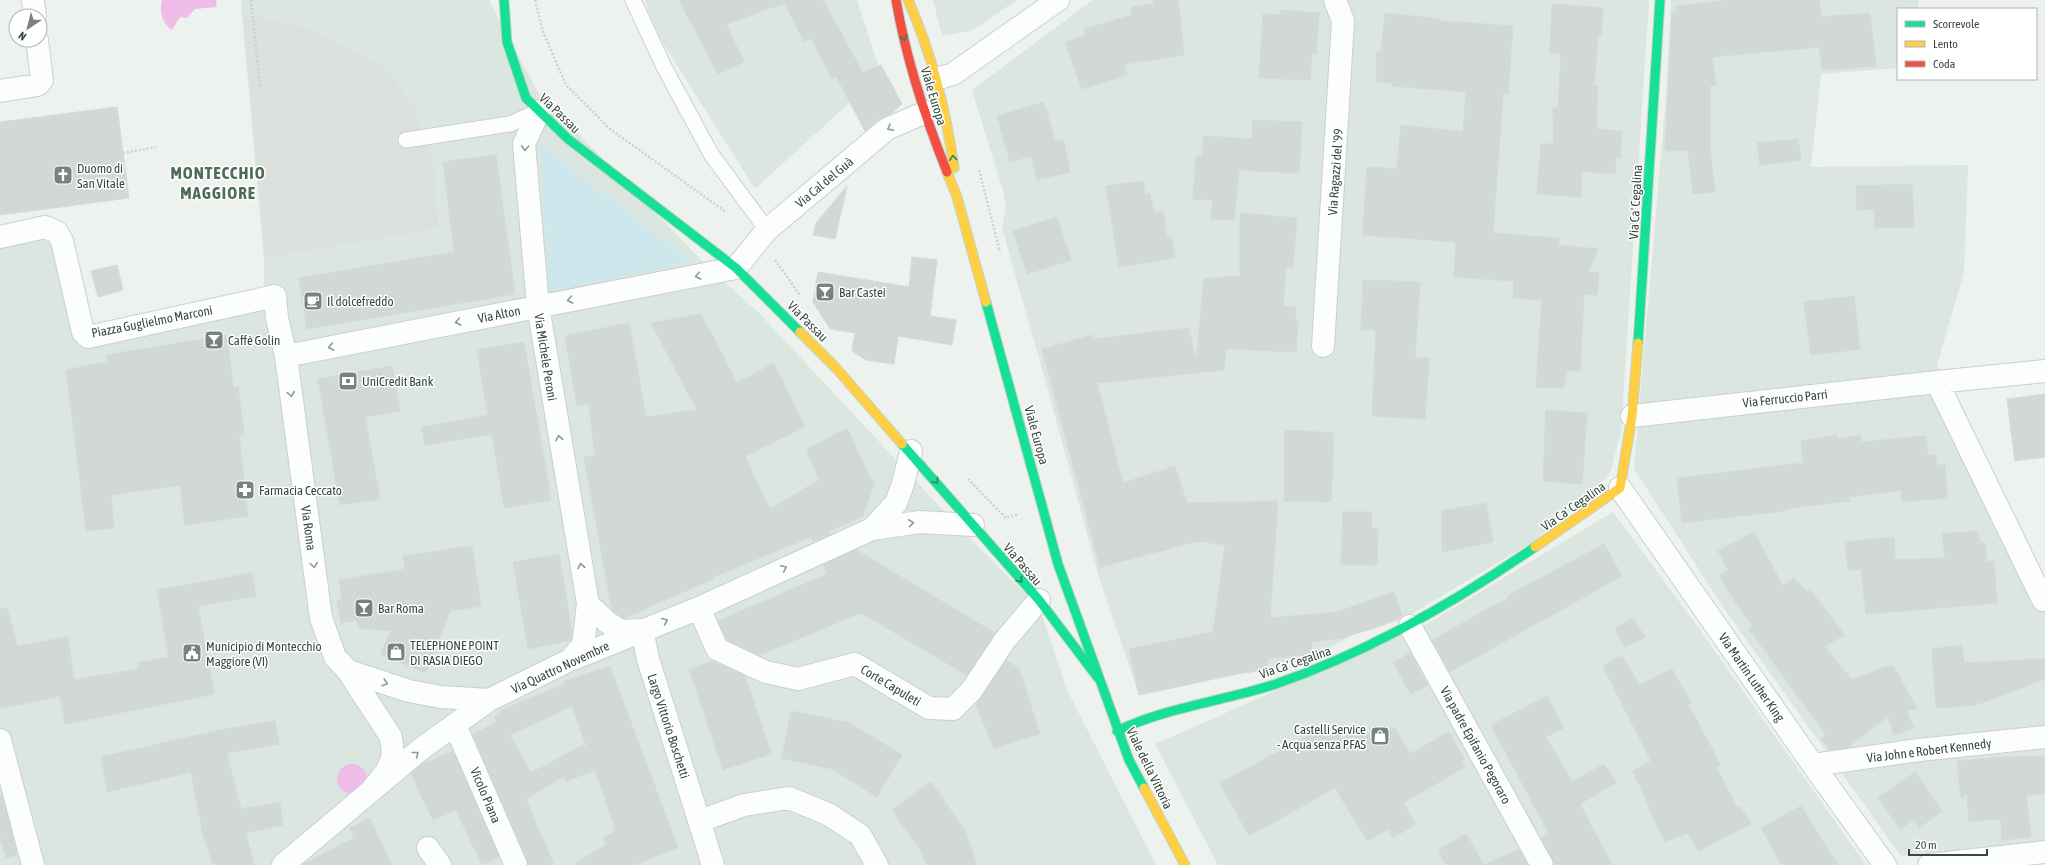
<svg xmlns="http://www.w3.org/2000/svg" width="2045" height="865" viewBox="0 0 2045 865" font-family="'Asap Condensed',sans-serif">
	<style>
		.residential { fill: #dae6df }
		.industrial { fill: #dce5df }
		.green { fill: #cde7ec }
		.parking { fill: #dce1de }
		.water { fill: #f0bde8 }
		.building { fill: #d2d9d5; stroke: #d2dbd6; fill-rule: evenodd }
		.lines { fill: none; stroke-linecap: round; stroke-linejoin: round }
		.lane-casing { stroke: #cad0cd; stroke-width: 17 }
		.street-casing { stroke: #cad0cd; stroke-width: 24 }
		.fast-casing { stroke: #c3d2ca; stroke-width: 11 }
		.slow-casing { stroke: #c3d2ca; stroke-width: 11 }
		.jam-casing { stroke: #c3d2ca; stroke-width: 11 }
		.path { stroke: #cbd2ce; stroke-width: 2.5; stroke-dasharray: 2 2; stroke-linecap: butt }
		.lane { stroke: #fcfdfd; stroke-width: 15 }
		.street { stroke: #fcfdfd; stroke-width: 22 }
		.fast { stroke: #16e098; stroke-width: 9 }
		.slow { stroke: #ffcf43; stroke-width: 9 }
		.jam { stroke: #f24e42; stroke-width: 9 }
		.oneway { stroke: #2a8562 }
		.oneway2 { stroke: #909a94 }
		.labels { text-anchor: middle; stroke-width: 3; stroke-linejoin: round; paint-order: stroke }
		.street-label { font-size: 13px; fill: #37493e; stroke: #fff }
		.poi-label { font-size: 13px; fill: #37493e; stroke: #fff; text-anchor: start }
		.district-label { font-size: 17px; font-weight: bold; letter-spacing: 1px; fill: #4e6c59; stroke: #fff }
	</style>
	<rect width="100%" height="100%" fill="#edf2ef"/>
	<path class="residential" d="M 241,0 L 489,0 L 537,91 L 710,269 L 760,314 L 940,507 L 999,568 L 1039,606 L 1067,690 L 1156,865 L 0,865 L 0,235 L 57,232 L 84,336 L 264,303 L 264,258 L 439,227 L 434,160 L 416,111 L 309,28 L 242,13 Z
		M 645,0 L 857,0 L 881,74 L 755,189 L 653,27 Z
		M 933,0 L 1017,0 L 973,30 L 942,36 Z
		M 1093,0 L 1649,0 L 1621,432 L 1610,474 L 1534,541 L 1403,619 L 1353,635 L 1315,656 L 1267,670 L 1277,520 L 1282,517 L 1282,401 L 1224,369 L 1229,277 L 1192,280 L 1023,303 L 1002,227 L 1006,207 L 1003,191 L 972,90 Z
		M 1671,0 L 1918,0 L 1918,9 L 1898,9 L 1898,68 L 1821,74 L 1811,167 L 1968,165 L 1964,272 L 1937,365 L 2045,580 L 2045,841 L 1901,856 L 1727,613 L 1634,469 L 1666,96 Z
		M 1613,512 L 1700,630 L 1866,865 L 1218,865 L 1155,744 L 1427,624 Z"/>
	<path class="industrial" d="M 1229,277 L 1226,296 L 1227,332 L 1224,369 L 1310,361 L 1308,403 L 1282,401 L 1282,517 L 1277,520 L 1267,670 L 1242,673 L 1139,695 L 1098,574 L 1037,350 L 1023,303 L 1192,280 Z"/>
	<path class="green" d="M 540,144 L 692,262 L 549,292 Z"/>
	<path class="parking" d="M 242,13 L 309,28 L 385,67 L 416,111 L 434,160 L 439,228 L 264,258 Z"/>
	<path class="water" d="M 162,0 L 216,0 L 217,7 L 195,9 L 187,18 L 180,17 L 172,30 C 162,24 159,11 162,0 Z
		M337 779a15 15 0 1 1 30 0a15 15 0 1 1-30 0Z"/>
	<path class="building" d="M 679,0 L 823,0 L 863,73 L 881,65 L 902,104 L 892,113 L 879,119 L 865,131 L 836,76 L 832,79 L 811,38 L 804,42 L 785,3 L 726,24 L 744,62 L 718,74 Z
		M 1153,0 L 1178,0 L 1184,55 L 1124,64 L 1127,75 L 1082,89 L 1065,42 L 1086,36 L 1084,29 L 1132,15 L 1131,7 L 1154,4 Z
		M 1730,0 L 1819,0 L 1821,17 L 1870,13 L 1876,66 L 1823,70 L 1819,47 L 1712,57 L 1716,85 L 1710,86 L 1710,147 L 1715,192 L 1693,194 L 1688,150 L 1665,151 L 1672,12 L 1676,13 L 1676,6 Z
		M 1552,4 L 1603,8 L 1601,36 L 1598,35 L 1594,86 L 1598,86 L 1596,129 L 1622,131 L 1620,158 L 1616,158 L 1615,174 L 1582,171 L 1581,197 L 1537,194 L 1541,144 L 1554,144 L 1553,108 L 1558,109 L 1561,54 L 1550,53 Z
		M 1281,10 L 1319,13 L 1316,54 L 1312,53 L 1310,80 L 1259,78 L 1263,14 L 1281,15 Z
		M 1385,13 L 1440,19 L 1440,21 L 1513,26 L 1508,93 L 1503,93 L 1493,233 L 1559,238 L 1558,245 L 1598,249 L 1588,272 L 1599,272 L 1597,295 L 1584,294 L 1580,371 L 1567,371 L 1564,388 L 1536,387 L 1542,300 L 1513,298 L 1514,281 L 1454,277 L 1456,242 L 1363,235 L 1367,167 L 1397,169 L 1401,125 L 1463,132 L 1466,92 L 1392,86 L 1392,83 L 1376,82 L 1377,51 L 1381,52 Z
		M 1044,102 L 1055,141 L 1063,139 L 1070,172 L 1037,180 L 1031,156 L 1010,162 L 997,116 Z
		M 117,107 L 129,198 L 0,215 L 0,122 Z
		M 1253,120 L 1302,122 L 1299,173 L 1239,170 L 1234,220 L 1211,219 L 1213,200 L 1193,199 L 1196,156 L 1202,156 L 1204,136 L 1252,139 Z
		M 1798,139 L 1801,160 L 1760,165 L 1757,143 Z
		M 496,155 L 515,294 L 307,329 L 299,278 L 454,252 L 443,162 Z
		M 1143,181 L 1145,194 L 1150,194 L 1154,212 L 1163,212 L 1167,237 L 1171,237 L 1175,258 L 1119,267 L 1106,186 Z
		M 1912,184 L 1914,227 L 1875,228 L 1874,209 L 1857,210 L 1856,186 Z
		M 847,186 L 835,239 L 813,235 L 816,223 Z
		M 1240,213 L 1297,218 L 1293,268 L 1286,267 L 1283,306 L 1296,307 L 1295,320 L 1298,320 L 1296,352 L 1226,349 L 1224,370 L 1097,383 L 1123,483 L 1175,466 L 1187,503 L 1278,501 L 1270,618 L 1337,612 L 1394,592 L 1402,616 L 1383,625 L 1342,638 L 1312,642 L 1311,655 L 1268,658 L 1267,670 L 1242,673 L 1139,695 L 1129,649 L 1213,632 L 1225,545 L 1199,541 L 1100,567 L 1042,349 L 1093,335 L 1093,339 L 1189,328 L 1196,363 L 1204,279 L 1240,276 Z
		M 1057,217 L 1071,260 L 1027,274 L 1013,231 Z
		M 912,257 L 937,260 L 930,316 L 956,320 L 952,345 L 898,336 L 894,364 L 866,360 L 852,351 L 855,333 L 830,329 L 813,302 L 818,272 L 909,287 Z
		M 117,265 L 123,290 L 98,297 L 91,271 Z
		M 1363,280 L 1420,282 L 1415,358 L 1429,358 L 1425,419 L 1372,416 L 1376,330 L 1361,330 Z
		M 1854,296 L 1860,349 L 1811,355 L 1804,302 Z
		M 701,314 L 737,383 L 774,363 L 805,427 L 745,456 L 770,509 L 819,480 L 806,450 L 847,428 L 874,485 L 862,517 L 827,532 L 830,534 L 813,542 L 811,537 L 713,577 L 713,579 L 624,618 L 614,612 L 611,605 L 584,457 L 595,455 L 589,404 L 577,406 L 565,336 L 629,323 L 646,417 L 697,410 L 651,323 Z
		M 227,335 L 233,388 L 238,387 L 244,434 L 239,435 L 248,516 L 185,525 L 180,485 L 111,495 L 114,528 L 86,531 L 66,370 L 107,362 L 106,355 Z
		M 524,342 L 551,500 L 504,508 L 492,434 L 425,445 L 422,427 L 488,415 L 477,350 Z
		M 392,366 L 400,411 L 365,417 L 380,499 L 340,505 L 318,379 Z
		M 2045,394 L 2045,457 L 2015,461 L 2007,399 Z
		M 1546,410 L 1587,413 L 1582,484 L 1543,481 Z
		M 1285,430 L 1334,433 L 1331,502 L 1284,501 Z
		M 1837,435 L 1838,439 L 1860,435 L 1861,442 L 1926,436 L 1928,455 L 1935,455 L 1937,465 L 1945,465 L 1947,498 L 1902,502 L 1901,490 L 1849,497 L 1850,501 L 1789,508 L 1783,511 L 1682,523 L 1677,478 L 1803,463 L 1801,441 Z
		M 1486,503 L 1493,542 L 1442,552 L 1442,511 Z
		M 1343,512 L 1372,512 L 1371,528 L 1378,528 L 1377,565 L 1341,564 Z
		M 1977,531 L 1980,543 L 1985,543 L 1987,562 L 1994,561 L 1997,603 L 1866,614 L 1861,569 L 1848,570 L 1845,542 L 1894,537 L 1895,560 L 1945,558 L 1942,534 Z
		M 1754,532 L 1783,586 L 1794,578 L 1806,591 L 1811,591 L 1845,635 L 1824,646 L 1852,680 L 1874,672 L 1874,670 L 1893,665 L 1917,709 L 1906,710 L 1914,728 L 1894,735 L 1888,716 L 1847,748 L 1830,750 L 1821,739 L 1826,735 L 1749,629 L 1753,626 L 1737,605 L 1719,575 L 1728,570 L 1718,551 Z
		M 1604,544 L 1622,576 L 1450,672 L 1432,640 L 1504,600 L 1505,604 L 1509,595 Z
		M 472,546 L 481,606 L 450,611 L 426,673 L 380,654 L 391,631 L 359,628 L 357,620 L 341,623 L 337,600 L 342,600 L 339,580 L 405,569 L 403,556 Z
		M 856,550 L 995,633 L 967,675 L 861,613 L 759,655 L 727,640 L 718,621 L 827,574 L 823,565 Z
		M 559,554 L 572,632 L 571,640 L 528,649 L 513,562 Z
		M 252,573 L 256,596 L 198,606 L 214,694 L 65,724 L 60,696 L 0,709 L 0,609 L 7,608 L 17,646 L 68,637 L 74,680 L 139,669 L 138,663 L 169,657 L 157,590 Z
		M 1633,618 L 1645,637 L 1625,647 L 1615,629 Z
		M 1962,645 L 1964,663 L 2045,659 L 2045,679 L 1976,705 L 1936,708 L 1932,649 Z
		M 1410,653 L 1428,685 L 1411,694 L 1393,663 Z
		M 1622,656 L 1640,685 L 1672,669 L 1691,702 L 1688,704 L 1721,765 L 1716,767 L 1737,808 L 1740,806 L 1751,824 L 1698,851 L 1688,833 L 1665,842 L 1649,810 L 1650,809 L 1633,771 L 1651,761 L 1603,666 Z
		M 713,661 L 745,676 L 771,754 L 723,770 L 689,669 Z
		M 1006,661 L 1019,668 L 1040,734 L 994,748 L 976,705 Z
		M 610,666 L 678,848 L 634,865 L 572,865 L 606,845 L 603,838 L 616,831 L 595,770 L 566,781 L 564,776 L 526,799 L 554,865 L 528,865 L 473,735 L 496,722 L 494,717 L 504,709 L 565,684 L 564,681 ZM 572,706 L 588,751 L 587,751 L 583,745 L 531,773 L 510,735 Z
		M 1547,696 L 1564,728 L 1546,737 L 1572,782 L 1604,764 L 1617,782 L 1580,804 L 1612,865 L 1554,865 L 1541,838 L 1549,834 L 1491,725 Z
		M 791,711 L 850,723 L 902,755 L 877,797 L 832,769 L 782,758 Z
		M 275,721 L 279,744 L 227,753 L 241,809 L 280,802 L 283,825 L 246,833 L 254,865 L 213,865 L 203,835 L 191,772 L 107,792 L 101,757 L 220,730 Z
		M 1334,726 L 1341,739 L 1364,726 L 1373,741 L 1395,727 L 1410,754 L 1449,732 L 1464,759 L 1462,761 L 1465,767 L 1403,803 L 1416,824 L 1393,838 L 1388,829 L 1367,841 L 1335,788 L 1249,836 L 1220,783 L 1324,727 L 1326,730 Z
		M 453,751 L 499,857 L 482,865 L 456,810 L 433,820 L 411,774 L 420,766 Z
		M 2006,757 L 2045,757 L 2045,794 L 2026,795 L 2031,837 L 2002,840 L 2001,819 L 1969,821 L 1967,794 L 1961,798 L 1957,761 Z
		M 1915,772 L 1942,811 L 1919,828 L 1914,820 L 1900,829 L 1878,798 Z
		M 931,782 L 966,832 L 977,865 L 926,865 L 923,854 L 892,810 Z
		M 0,795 L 2,795 L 17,855 L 6,858 L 0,837 Z
		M 1801,806 L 1814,827 L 1838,865 L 1782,865 L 1761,828 Z
		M 370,818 L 392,865 L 302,865 L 354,838 L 350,828 Z
		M 1466,834 L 1484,865 L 1519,849 L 1528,865 L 1446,865 L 1438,850 Z"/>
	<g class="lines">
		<defs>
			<path id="lane" d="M 633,0 L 664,67 L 711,154 L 767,230
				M 406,140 L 510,124 L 539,111"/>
			<path id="street" d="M 33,0 L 35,16
				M 936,79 L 953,74 L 1058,0
				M 0,91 L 38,85 L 42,80 L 37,40
				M 539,111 L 524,144 L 538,306 L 588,604 L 583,645 L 570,660
				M 0,237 L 45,227 L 57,232 L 62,241 L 83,332 L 88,337 L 275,296 L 277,318 L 286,356 L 321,618 L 335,657 L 348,671 L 391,737 L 393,755 L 387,771 L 374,787
				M 1323,346 L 1343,21 L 1335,0
				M 286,356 L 736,268 L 767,230 L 887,129 L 926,112
				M 1937,382 L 2045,371
				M 1632,416 L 1937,382 L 2043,600
				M 1620,488 L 1813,765 L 1885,865
				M 872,529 L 896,503 L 903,484 L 911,451
				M 588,604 L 607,622 L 621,631 L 642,630 L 648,659 L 713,865
				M 699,608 L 717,649 L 766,672 L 798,679 L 855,664 L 929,708 L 953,709 L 971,691 L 1005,640 L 1039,600
				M 1410,626 L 1542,865
				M 348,671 L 409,691 L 441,697 L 489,700
				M 455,725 L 516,865
				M 0,740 L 33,865
				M 1813,765 L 1919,750 L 2045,737
				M 700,821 L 744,805 L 789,798 L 828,814 L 860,835 L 877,865
				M 428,848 L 440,865
				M 283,865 L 421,749 L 489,700 L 570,660 L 699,608 L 872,529 L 920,522 L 973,525
				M 1929,865 L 2045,852"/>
			<path id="fast" d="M 504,0 L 507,42 L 526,98 L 568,139 L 736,268 L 800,332
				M 986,302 L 1058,564 L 1129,760 L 1144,788
				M 1638,343 L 1660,0
				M 902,444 L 1039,600 L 1098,678
				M 1117,731 C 1167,707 1224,701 1276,684 C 1369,652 1454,603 1535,547"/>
			<path id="slow" d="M 908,0 C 932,54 946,110 954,168
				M 947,172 L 957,197 L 986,302
				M 800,332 L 836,368 L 902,444
				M 1535,547 L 1620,488 L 1632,416 L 1638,343
				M 1144,788 L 1185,865"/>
			<path id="jam" d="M 896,0 C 906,59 925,117 947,172"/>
		</defs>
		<use href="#lane" class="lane-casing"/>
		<use href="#street" class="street-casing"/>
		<use href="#fast" class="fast-casing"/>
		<use href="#slow" class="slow-casing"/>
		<use href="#jam" class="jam-casing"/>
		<path class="path" d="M 251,0 L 260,86
			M 535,0 L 543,32 L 566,85 L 610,129 L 726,212
			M 123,153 L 156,147
			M 979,170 L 1000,252
			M 775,260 L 800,295
			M 968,479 L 1006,518 L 1019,514"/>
		<use href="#lane" class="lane"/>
		<use href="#street" class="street"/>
		<use href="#fast" class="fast"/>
		<use href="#slow" class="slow"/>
		<use href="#jam" class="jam"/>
	</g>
	<defs><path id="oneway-chevron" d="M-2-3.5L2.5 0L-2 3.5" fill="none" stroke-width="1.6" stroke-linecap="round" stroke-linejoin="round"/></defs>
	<g class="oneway">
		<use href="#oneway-chevron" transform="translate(904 38) rotate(73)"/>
		<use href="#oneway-chevron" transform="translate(953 158) rotate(-96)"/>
		<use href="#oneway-chevron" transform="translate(936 481) rotate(50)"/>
		<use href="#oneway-chevron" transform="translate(1020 580) rotate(50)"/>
	</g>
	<g class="oneway2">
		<use href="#oneway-chevron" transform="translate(890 128) rotate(152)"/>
		<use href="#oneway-chevron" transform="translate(525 148) rotate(93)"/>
		<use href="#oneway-chevron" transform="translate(698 276) rotate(169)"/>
		<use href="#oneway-chevron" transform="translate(570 300) rotate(169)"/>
		<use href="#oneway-chevron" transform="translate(458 322) rotate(169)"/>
		<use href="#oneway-chevron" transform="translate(331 347) rotate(169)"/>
		<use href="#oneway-chevron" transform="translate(291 394) rotate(82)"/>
		<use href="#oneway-chevron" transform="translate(559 438) rotate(-100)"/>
		<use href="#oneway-chevron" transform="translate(911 523) rotate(-8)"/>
		<use href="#oneway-chevron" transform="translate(314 565) rotate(82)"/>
		<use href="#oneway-chevron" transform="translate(581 566) rotate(-100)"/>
		<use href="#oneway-chevron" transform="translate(784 568) rotate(-25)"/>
		<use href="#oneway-chevron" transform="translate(665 621) rotate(-22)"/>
		<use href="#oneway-chevron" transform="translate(385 683) rotate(19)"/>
		<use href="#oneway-chevron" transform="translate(416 754) rotate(-39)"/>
	</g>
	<defs>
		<symbol id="church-square" viewBox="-11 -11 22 22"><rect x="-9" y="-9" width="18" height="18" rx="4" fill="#77847c" stroke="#fff"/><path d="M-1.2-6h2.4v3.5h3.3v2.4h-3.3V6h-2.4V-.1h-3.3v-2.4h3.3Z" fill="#fff"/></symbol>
		<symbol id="bar-square" viewBox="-11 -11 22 22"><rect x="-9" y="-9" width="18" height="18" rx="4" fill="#77847c" stroke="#fff"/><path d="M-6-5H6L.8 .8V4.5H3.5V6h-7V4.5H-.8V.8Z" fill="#fff"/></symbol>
		<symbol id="cafe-square" viewBox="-11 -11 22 22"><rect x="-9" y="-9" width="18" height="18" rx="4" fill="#77847c" stroke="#fff"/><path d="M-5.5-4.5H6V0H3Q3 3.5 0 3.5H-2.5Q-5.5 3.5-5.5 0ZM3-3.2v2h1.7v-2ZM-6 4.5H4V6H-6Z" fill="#fff"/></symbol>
		<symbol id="bank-square" viewBox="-11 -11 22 22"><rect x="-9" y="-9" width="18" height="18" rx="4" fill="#77847c" stroke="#fff"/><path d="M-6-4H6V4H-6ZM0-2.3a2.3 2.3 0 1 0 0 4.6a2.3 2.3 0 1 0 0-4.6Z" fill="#fff"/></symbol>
		<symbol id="pharmacy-square" viewBox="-11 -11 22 22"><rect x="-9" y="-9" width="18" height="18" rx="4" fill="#77847c" stroke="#fff"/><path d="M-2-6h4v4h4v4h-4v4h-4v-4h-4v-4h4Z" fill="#fff"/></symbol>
		<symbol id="shop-square" viewBox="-11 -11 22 22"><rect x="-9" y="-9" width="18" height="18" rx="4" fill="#77847c" stroke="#fff"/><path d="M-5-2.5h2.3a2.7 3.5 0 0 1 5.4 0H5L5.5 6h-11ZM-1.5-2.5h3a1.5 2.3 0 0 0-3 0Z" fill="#fff"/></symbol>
		<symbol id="civic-square" viewBox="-11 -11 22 22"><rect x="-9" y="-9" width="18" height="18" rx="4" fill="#77847c" stroke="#fff"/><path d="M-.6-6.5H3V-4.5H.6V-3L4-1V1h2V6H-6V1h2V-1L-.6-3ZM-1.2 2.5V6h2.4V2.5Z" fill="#fff"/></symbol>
	</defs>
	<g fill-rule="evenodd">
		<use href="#church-square" x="52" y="164" width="22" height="22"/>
		<use href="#bar-square" x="814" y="281" width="22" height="22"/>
		<use href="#cafe-square" x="302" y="290" width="22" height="22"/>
		<use href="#bar-square" x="203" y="329" width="22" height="22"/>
		<use href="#bank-square" x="337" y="370" width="22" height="22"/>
		<use href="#pharmacy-square" x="234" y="479" width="22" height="22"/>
		<use href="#bar-square" x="353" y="597" width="22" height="22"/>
		<use href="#shop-square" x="385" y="641" width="22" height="22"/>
		<use href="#civic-square" x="181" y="642" width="22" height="22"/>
		<use href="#shop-square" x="1369" y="725" width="22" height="22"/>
	</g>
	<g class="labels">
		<g class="street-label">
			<text transform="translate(934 96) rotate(73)" y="5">Viale Europa</text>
			<text transform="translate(560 113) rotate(44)" y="5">Via Passau</text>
			<text transform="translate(1335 172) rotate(-86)" y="5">Via Ragazzi del '99</text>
			<text transform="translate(824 182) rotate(-40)" y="5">Via Cal del Guà</text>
			<text transform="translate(1635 202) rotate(-87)" y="5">Via Ca' Cegalina</text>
			<text transform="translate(499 314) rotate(-11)" y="5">Via Alton</text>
			<text transform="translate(152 321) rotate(-11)" y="5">Piazza Guglielmo Marconi</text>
			<text transform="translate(808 321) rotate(45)" y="5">Via Passau</text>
			<text transform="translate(546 357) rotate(81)" y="5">Via Michele Peroni</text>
			<text transform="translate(1785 398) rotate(-6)" y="5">Via Ferruccio Parri</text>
			<text transform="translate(1037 435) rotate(75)" y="5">Viale Europa</text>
			<text transform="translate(1573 506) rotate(-35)" y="5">Via Ca' Cegalina</text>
			<text transform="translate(309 528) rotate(82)" y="5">Via Roma</text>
			<text transform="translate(1023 564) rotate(49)" y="5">Via Passau</text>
			<text transform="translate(1295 662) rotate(-19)" y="5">Via Ca' Cegalina</text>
			<text transform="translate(560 667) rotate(-25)" y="5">Via Quattro Novembre</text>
			<text transform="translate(1752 677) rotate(55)" y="5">Via Martin Luther King</text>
			<text transform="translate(891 685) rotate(31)" y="5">Corte Capuleti</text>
			<text transform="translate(669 726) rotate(72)" y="5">Largo Vittorio Boschetti</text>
			<text transform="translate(1476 745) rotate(61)" y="5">Via padre Epifanio Pegoraro</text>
			<text transform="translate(1929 750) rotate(-7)" y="5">Via John e Robert Kennedy</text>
			<text transform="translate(1150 768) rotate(64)" y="5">Viale della Vittoria</text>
			<text transform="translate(486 795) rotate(67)" y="5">Vicolo Piana</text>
		</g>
		<g class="poi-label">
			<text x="77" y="173">Duomo di<tspan x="77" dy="15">San Vitale</tspan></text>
			<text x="839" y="297">Bar Castei</text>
			<text x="327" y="306">Il dolcefreddo</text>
			<text x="228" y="345">Caffè Golin</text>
			<text x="362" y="386">UniCredit Bank</text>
			<text x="259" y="495">Farmacia Ceccato</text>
			<text x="378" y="613">Bar Roma</text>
			<text x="410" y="650">TELEPHONE POINT<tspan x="410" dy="15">DI RASIA DIEGO</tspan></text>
			<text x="206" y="651">Municipio di Montecchio<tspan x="206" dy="15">Maggiore (VI)</tspan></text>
			<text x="1366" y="734" text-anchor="end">Castelli Service<tspan x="1366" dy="15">- Acqua senza PFAS</tspan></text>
		</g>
		<g class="district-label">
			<text x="218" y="179">MONTECCHIO<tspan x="218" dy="20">MAGGIORE</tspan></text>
		</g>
	</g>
	<rect x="1897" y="8" width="140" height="72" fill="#ffffff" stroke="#afb6b2"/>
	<rect x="1905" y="21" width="20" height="6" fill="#16e098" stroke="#afb6b2"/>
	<text x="1933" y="28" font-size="12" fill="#37493e">Scorrevole</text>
	<rect x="1905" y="41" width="20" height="6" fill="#ffcf43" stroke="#afb6b2"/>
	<text x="1933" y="48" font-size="12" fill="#37493e">Lento</text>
	<rect x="1905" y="61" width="20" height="6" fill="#f24e42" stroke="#afb6b2"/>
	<text x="1933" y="68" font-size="12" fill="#37493e">Coda</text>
	<g transform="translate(28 28) rotate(215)"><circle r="19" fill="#ffffff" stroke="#afb6b2"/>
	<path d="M0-3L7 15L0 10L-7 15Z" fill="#77847c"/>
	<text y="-6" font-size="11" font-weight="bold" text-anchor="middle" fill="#37493e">N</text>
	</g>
	<path d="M1909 849v6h78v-6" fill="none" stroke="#37493e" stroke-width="2"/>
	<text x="1915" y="849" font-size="12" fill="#37493e" stroke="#ffffff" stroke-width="3" paint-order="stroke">20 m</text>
</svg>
